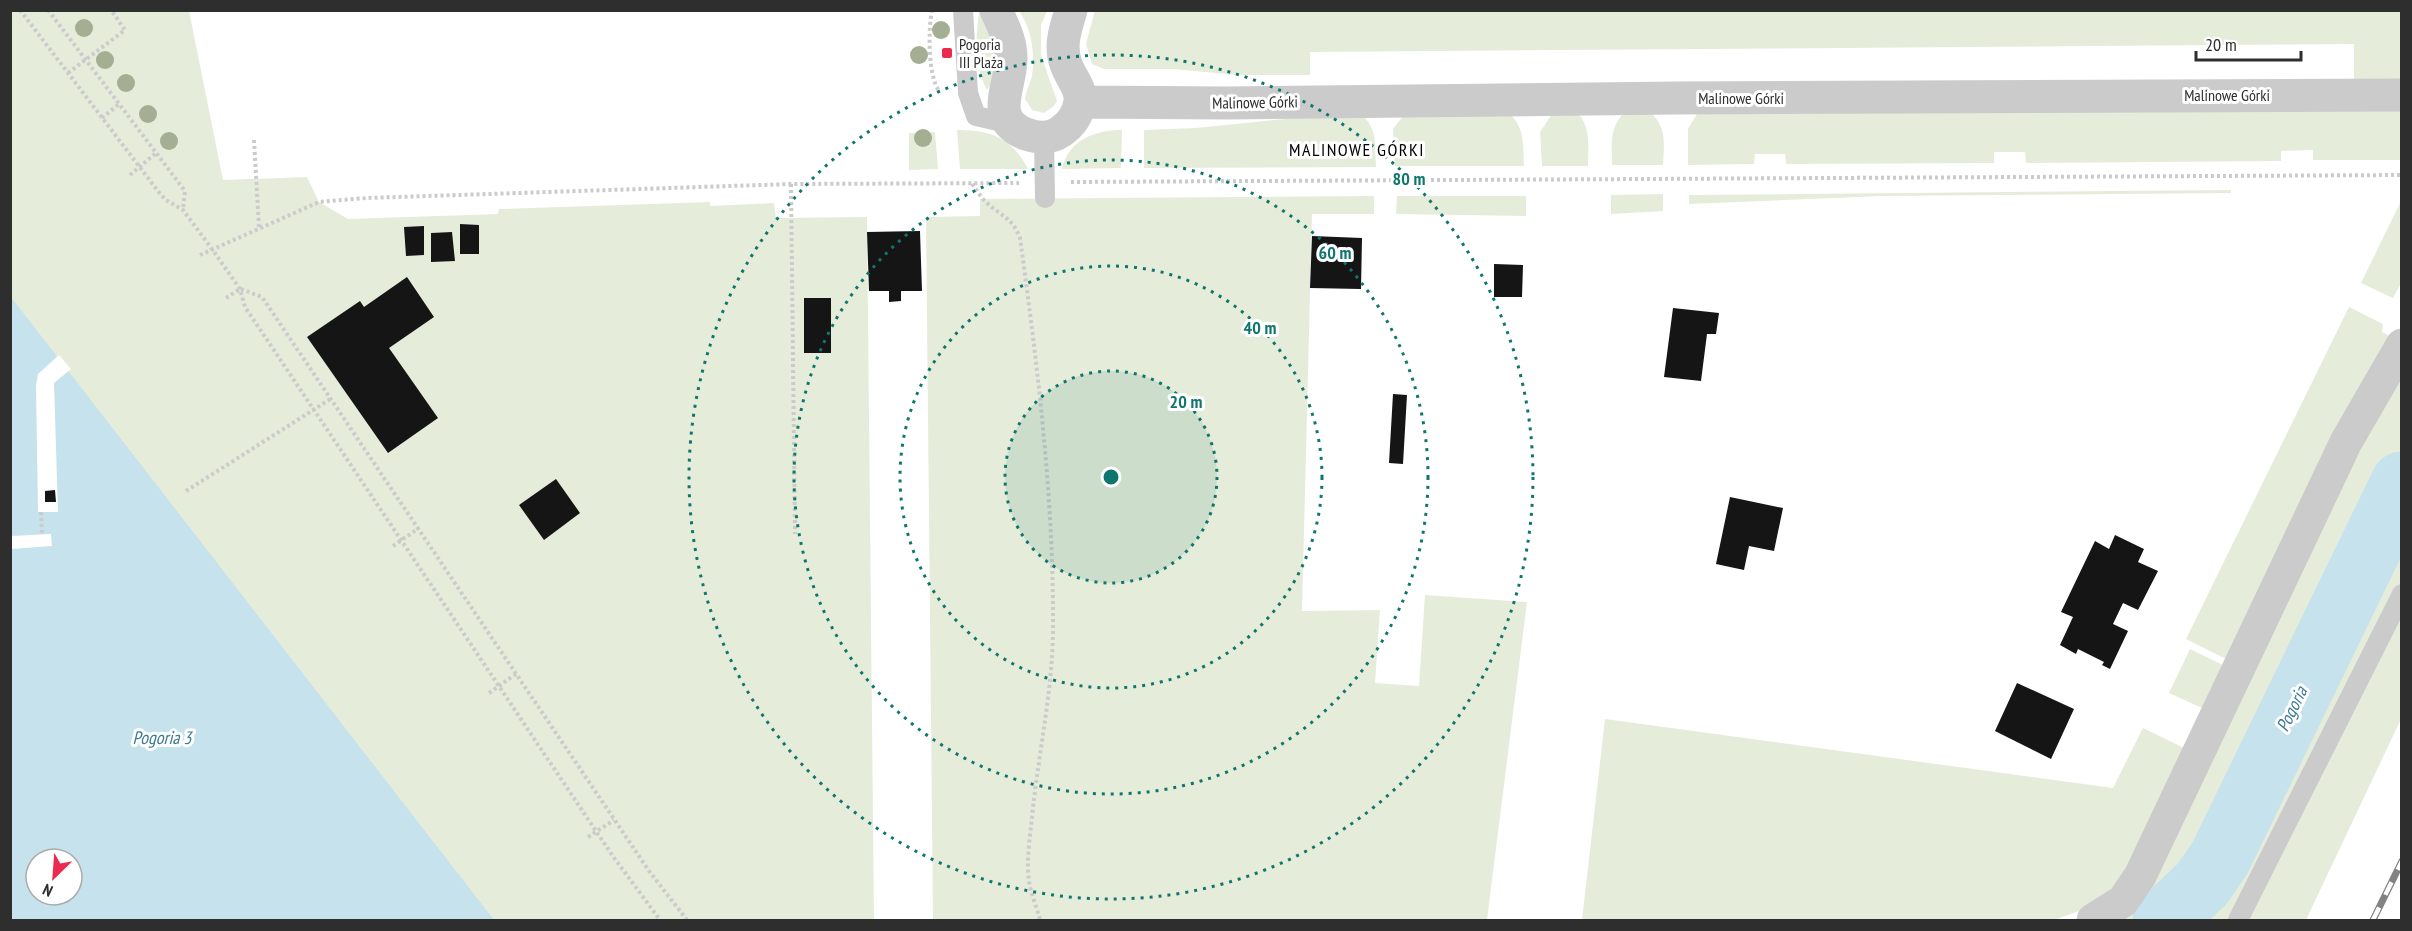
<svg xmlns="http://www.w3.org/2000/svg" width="2412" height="931" viewBox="0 0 2412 931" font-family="'PT Sans Narrow',sans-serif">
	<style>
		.green { fill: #e6ecda; fill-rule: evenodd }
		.water { fill: #c6e2ed; fill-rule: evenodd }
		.pier { fill: #fff }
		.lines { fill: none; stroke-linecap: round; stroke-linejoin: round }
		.river { stroke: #c6e2ed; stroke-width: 63 }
		.building { fill: #151515 }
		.path { stroke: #cbcbcb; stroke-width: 4; stroke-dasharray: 3 3; stroke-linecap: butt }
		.service { stroke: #cbcbcb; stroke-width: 20 }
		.minor { stroke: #cbcbcb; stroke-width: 33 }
		.rail-casing { stroke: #838383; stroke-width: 7 }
		.rail { stroke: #fff; stroke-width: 4.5; stroke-dasharray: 14; stroke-linecap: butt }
		.tree { fill: #a3ae92 }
		.ring { fill: none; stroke: #0f766e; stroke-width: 3; stroke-dasharray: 3 6 }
		.poi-dot { fill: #ec294f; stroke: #fff; stroke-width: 2 }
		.labels { text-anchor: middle; stroke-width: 6; stroke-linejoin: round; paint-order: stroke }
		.poi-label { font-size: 16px; fill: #2e2e2e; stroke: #fff; text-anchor: start }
		.street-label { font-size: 16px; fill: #2e2e2e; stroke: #fff }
		.neighbourhood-label { font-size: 18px; letter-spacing: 1.5px; fill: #000; stroke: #fff }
		.water-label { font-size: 18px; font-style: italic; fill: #397b93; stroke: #fff }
		.centre { fill: #0f766e; stroke: #fff; stroke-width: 3 }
		.ring-label { font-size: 18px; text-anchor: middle; font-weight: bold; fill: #0f766e; stroke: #fff; stroke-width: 6; stroke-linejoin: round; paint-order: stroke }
	</style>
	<rect width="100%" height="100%" fill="#fff"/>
	<path class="green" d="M 1095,10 L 2401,10 L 2402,79 L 2354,80 L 2354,44 L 1310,52 L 1310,75 L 1237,75 L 1173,69 L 1104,69 L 1092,64 L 1086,44 Z
		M 10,11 L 189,11 L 223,180 L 307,177 L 319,202 L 348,219 L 498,214 L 499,209 L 710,202 L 710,206 L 774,203 L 776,218 L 867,217 L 874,920 L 11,920 ZM 36,859 L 72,859 L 72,895 L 36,895 Z
		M 979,11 L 996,43 L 995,78 L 987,90 C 973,64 976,38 979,11 Z
		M 1019,11 L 1047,11 L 1041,25 L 1041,55 L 1057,101 L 1054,106 L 1044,113 L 1032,110 L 1025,99 C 1026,91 1030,84 1032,76 C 1035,54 1032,29 1019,11 Z
		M 2401,110 L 2402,160 L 2313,160 L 2313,150 L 2281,151 L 2281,161 L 2026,163 L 2025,152 L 1994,152 L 1994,163 L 1786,164 L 1785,154 L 1755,154 L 1754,164 L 1688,165 L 1688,129 L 1697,114 Z
		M 1552,114 L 1579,114 C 1591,130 1588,146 1588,166 L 1542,166 L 1540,132 Z
		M 1623,114 L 1652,114 C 1667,128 1664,147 1663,165 L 1612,165 C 1612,145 1609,129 1623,114 Z
		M 1511,115 C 1525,129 1523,146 1524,166 L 1395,166 L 1393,129 L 1403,116 Z
		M 1363,116 C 1378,130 1375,148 1376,167 L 1144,168 L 1144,130 L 1196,128 L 1304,117 Z
		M 957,130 C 991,130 1012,138 1028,169 L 960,169 Z
		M 1122,130 L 1121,168 L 1062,169 C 1068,140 1095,130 1122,130 Z
		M 935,132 L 938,169 L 909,170 L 909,133 Z
		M 2231,190 L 2231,193 L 1881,196 L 1689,204 L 1689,195 Z
		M 1663,194 L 1663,211 L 1611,214 L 1611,195 Z
		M 1374,196 L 1374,214 L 1312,214 L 1302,611 L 1380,610 L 1375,683 L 1419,686 L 1425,595 L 1527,602 L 1487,920 L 933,920 L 926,217 L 980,216 L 980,199 Z
		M 1397,196 L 1526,196 L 1526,216 L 1396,214 Z
		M 2401,201 L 2401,283 L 2393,298 L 2361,283 Z
		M 2349,307 L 2383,324 L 2382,332 L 2390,336 L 2226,659 L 2186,639 Z
		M 2401,379 L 2401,719 L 2306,920 L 2122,920 L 2368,435 Z
		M 2190,649 L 2223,665 L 2202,708 L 2169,693 Z
		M 1605,719 L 2113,788 L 2143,728 L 2184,748 L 2118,884 L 2082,910 L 2054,920 L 1582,920 Z"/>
	<path class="water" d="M 11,297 L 494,920 L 11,920 ZM 36,859 L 72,859 L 72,895 L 36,895 Z"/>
	<path class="pier" d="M 59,355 L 71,369 L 54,383 L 58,512 L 38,512 L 36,385 L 38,374 Z
		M 51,534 L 52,546 L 11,549 L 11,536 Z"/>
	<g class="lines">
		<path class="river" d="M 2164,920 L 2202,884 L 2220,858 L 2402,483"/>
	</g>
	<path class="building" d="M 460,224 L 479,225 L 479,254 L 460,254 Z
		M 424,226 L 424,255 L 406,256 L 404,227 Z
		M 920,231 L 922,291 L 901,291 L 901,301 L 889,302 L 889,291 L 869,291 L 867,232 Z
		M 452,232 L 455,261 L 431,262 L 431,233 Z
		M 1312,236 L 1362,238 L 1361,289 L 1310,288 Z
		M 1494,264 L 1523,265 L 1522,297 L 1494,297 Z
		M 407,277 L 434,317 L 389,348 L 438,418 L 388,453 L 307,337 L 360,301 L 364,307 Z
		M 804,298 L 831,298 L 831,353 L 804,353 Z
		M 1673,308 L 1719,313 L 1716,334 L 1707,334 L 1701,381 L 1664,377 Z
		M 1393,394 L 1407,395 L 1403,464 L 1389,463 Z
		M 556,479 L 580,513 L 544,540 L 519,505 Z
		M 55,490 L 56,502 L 45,502 L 45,491 Z
		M 1730,497 L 1783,508 L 1774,551 L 1749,546 L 1744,570 L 1716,564 Z
		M 2115,535 L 2144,549 L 2138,562 L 2158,571 L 2138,610 L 2123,603 L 2113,624 L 2128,631 L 2110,669 L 2102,665 L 2104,662 L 2078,649 L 2076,654 L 2060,645 L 2073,617 L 2061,612 L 2095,541 L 2109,549 Z
		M 2017,683 L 2074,709 L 2051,759 L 1995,731 Z"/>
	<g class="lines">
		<path class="path" d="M 20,10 L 161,195 L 166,200 L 183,210 L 212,249 L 240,289 L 245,307 L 612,855 L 660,920
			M 48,10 L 185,191 L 183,210
			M 932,10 C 928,30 928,75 939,91
			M 68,73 L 125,30 L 111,10
			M 102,118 L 119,104
			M 254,140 L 259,227
			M 130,175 L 156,153
			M 1071,182 L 2402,175
			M 791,184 L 795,534
			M 972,184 C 977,190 981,198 987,203 C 1002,217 1012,217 1020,238 C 1038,369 1054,500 1053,632 C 1052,695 1038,756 1032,817 C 1030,838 1026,860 1029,881 C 1031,894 1037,908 1040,920
			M 200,255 L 319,202 L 367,198 L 791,184 L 1019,183
			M 241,289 L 262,297 L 649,871 L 687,920
			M 226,298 L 240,289
			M 186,491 L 332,398
			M 41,512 L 42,534
			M 393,546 L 419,528
			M 489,693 L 516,674
			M 588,837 L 614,820"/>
		<path class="service" d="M 963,10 L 968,93 L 976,116 L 1011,124
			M 1044,138 L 1045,198
			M 2238,920 L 2402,594"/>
		<path class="minor" d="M 996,10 C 1003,26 1011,40 1011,58 C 1012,84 987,120 1026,134 C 1037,138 1050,139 1060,132 C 1071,125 1078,114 1080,102 C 1082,88 1070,77 1066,64 C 1059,45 1066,28 1071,10
			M 1080,102 L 1226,103 L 1676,98 L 2402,95
			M 2093,920 L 2123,901 L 2140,876 L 2346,442 L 2402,345"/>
		<defs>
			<path id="rail" d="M 2373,920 L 2402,861"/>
		</defs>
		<use href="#rail" class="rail-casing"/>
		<use href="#rail" class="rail"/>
	</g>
	<g class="tree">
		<circle cx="84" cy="28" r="9"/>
		<circle cx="941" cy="30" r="9"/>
		<circle cx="919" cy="55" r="9"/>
		<circle cx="105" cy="60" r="9"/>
		<circle cx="126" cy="83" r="9"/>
		<circle cx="148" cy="114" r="9"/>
		<circle cx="923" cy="138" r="9"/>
		<circle cx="169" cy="141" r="9"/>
	</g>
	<circle cx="1111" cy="477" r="106" fill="#0f766e" fill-opacity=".12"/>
	<g class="ring">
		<circle cx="1111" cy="477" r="106"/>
		<circle cx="1111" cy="477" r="211"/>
		<circle cx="1111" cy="477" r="317"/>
		<circle cx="1111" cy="477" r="422"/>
	</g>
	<rect class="poi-dot" x="941" y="47" width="12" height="12" rx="3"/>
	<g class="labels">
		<g class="poi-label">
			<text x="959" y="50">Pogoria<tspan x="959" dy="18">III Plaża</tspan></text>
		</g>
		<g class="street-label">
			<text x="2227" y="101">Malinowe Górki</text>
			<text x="1741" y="104">Malinowe Górki</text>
			<text transform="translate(1255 102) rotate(-1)" y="6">Malinowe Górki</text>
		</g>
		<g class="neighbourhood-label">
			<text x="1357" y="156">MALINOWE GÓRKI</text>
		</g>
		<g class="water-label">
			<text transform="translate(2292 709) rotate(-64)" y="6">Pogoria</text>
			<text x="162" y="744">Pogoria 3</text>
		</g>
	</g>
	<circle cx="1111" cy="477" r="9" class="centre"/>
	<g class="ring-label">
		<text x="1409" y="185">80 m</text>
		<text x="1335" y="259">60 m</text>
		<text x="1260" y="334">40 m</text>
		<text x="1186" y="408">20 m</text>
	</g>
	<rect width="2412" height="931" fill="none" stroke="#2e2e2e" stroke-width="24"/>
	<g transform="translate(54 877) rotate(205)"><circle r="28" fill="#ffffff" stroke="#ababab" stroke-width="1.5"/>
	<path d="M0-4.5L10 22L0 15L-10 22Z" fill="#ec294f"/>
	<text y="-9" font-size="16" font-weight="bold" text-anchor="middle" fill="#2e2e2e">N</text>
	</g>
	<path d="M2196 51v9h105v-9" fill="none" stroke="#2e2e2e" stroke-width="3"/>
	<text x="2205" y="51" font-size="18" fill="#2e2e2e" stroke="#ffffff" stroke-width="4.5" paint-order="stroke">20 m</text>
</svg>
